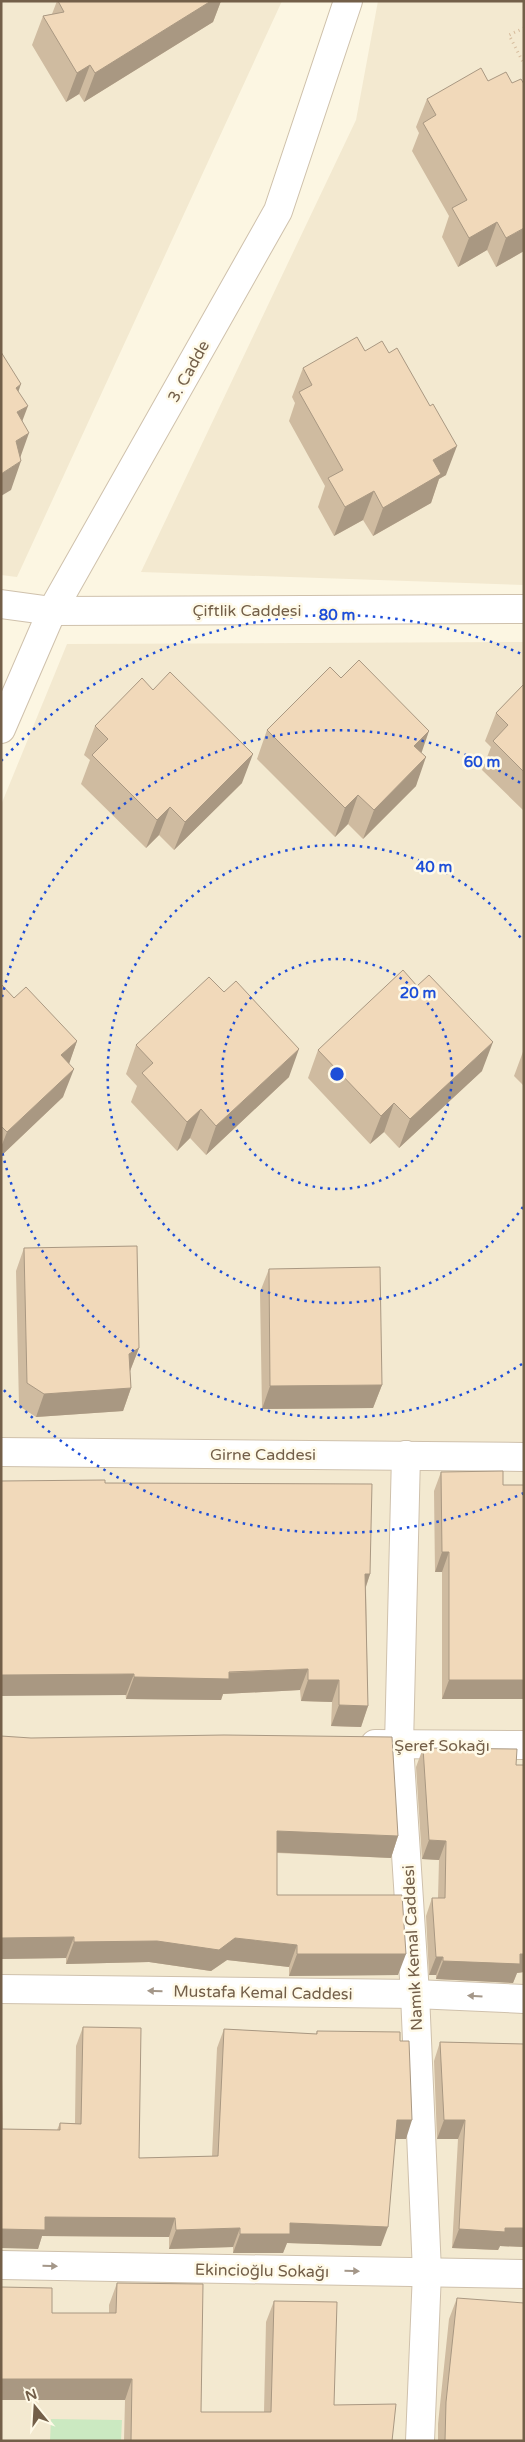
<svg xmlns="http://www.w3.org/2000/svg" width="525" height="2442" viewBox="0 0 525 2442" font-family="'Varela Round',sans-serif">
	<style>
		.residential { fill: #f3e9d0 }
		.green { fill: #cbe9c1 }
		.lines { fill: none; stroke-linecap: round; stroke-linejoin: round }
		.minor-casing { stroke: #cfc1ac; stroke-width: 30 }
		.tertiary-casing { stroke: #cfc1ac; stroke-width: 30 }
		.path { stroke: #d6bc9d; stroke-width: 3; stroke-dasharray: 1 4; stroke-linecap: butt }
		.minor { stroke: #fff; stroke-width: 28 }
		.tertiary { stroke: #fff; stroke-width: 28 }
		.wall { fill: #cfbba0 }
		.shaded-wall { fill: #a99882 }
		.building { fill: #f1d9ba; stroke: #a99882 }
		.oneway { fill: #a49789 }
		.ring { fill: none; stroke: #1d4ed8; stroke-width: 2.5; stroke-dasharray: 2.5 5 }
		.labels { text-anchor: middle; stroke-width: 5; stroke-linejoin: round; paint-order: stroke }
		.street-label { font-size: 16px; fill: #735f49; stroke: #fffae8 }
		.centre { fill: #1d4ed8; stroke: #fffae8; stroke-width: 2.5 }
		.ring-label { font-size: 15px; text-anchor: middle; font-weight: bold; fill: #1d4ed8; stroke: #fffae8; stroke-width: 5; stroke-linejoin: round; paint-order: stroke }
	</style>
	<rect width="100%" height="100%" fill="#fcf6e2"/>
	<path class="residential" d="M 1,1 L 282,1 L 17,577 L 1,575 Z
		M 378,1 L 524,1 L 524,585 L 141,572 L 356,120 Z
		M 524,642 L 524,2441 L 1,2441 L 1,805 L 67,644 Z"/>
	<path class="green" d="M 51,2419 L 122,2420 L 121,2441 L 50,2441 Z"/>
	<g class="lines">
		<defs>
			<path id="minor" d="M 1,604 L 52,611 L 524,609
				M 375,1744 L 524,1745
				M 1,1989 L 415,1994 L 524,1999
				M 1,2265 L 524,2274"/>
			<path id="tertiary" d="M 1,729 L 52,611 L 278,211 L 348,1
				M 1,1452 L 524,1457
				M 406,1455 L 399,1745 L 415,1994 L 427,2272 L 420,2441"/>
		</defs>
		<use href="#minor" class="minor-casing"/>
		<use href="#tertiary" class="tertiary-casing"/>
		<path class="path" d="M 524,28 L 509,35 L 524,64"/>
		<use href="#minor" class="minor"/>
		<use href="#tertiary" class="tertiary"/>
	</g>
	<path class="wall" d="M 57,1 L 221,1 L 213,22 L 84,102 L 79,94 L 66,102 L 32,45 L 43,16 L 52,14 Z
		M 427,99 L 524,251 L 496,267 L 487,250 L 458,267 L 442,237 L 449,216 L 412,151 L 419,133 L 416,127 Z
		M 365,351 L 446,475 L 439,479 L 431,503 L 373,536 L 363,520 L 334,536 L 318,507 L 325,486 L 289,421 L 295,403 L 292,397 L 303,368 Z
		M 341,678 L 421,753 L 416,786 L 363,839 L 348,824 L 335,837 L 257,759 L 267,730 Z
		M 524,684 L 524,811 L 482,770 L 491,747 L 485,741 L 496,713 Z
		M 95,726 L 242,783 L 174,850 L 159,835 L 146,848 L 81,784 L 90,760 L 84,755 Z
		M 1,984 L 14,998 L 77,1041 L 69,1063 L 63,1097 L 1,1156 Z
		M 417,986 L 482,1071 L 399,1148 L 384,1132 L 370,1144 L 308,1078 L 318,1050 Z
		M 136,1045 L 289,1077 L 206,1155 L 190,1138 L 177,1151 L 131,1102 L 137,1086 L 126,1074 Z
		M 524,1049 L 524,1086 L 514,1076 Z
		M 24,1248 L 139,1348 L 130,1371 L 131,1388 L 123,1411 L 36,1417 L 19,1406 L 16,1271 Z
		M 269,1269 L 382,1385 L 373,1408 L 262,1409 L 260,1292 Z
		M 441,1472 L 503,1485 L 524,1485 L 524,1699 L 442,1699 L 442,1572 L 435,1572 L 434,1491 Z
		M 105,1483 L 370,1574 L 366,1587 L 368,1706 L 361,1727 L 331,1726 L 332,1702 L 301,1701 L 300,1690 L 223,1694 L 221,1700 L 126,1699 Z
		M 1,1736 L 398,1836 L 391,1858 L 277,1853 L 277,1895 L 398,1975 L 289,1976 L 289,1967 L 227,1960 L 211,1971 L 149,1962 L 66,1964 L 66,1958 L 1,1959 Z
		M 423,1748 L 516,1765 L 524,1765 L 524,1972 L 517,1973 L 513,1983 L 436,1979 L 436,1975 L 429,1975 L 426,1916 L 432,1898 L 438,1898 L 439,1860 L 422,1859 L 416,1767 Z
		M 83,2027 L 139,2158 L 212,2156 L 217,2048 L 224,2029 L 316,2034 L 317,2031 L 400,2041 L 406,2139 L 396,2139 L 381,2246 L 287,2243 L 283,2253 L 233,2253 L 233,2247 L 169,2249 L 169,2237 L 42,2236 L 38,2249 L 2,2129 L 57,2130 L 60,2123 L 75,2123 L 76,2046 Z
		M 440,2042 L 524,2044 L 524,2247 L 500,2246 L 498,2250 L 452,2248 L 458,2139 L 437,2139 L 434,2061 Z
		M 117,2283 L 201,2412 L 264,2412 L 266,2322 L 274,2301 L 334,2405 L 392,2441 L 124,2441 L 125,2400 L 52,2313 L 109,2313 L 109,2305 Z
		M 457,2298 L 524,2441 L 438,2441 L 438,2424 L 449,2319 Z"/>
	<path class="shaded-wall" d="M 211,1 L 221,1 L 213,22 L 84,102 L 95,73 Z
		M 90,65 L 79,94 L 66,102 L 77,73 Z
		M 497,222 L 487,250 L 458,267 L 469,238 Z
		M 524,228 L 524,251 L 496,267 L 506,238 Z
		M 21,384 L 11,413 L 16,388 Z
		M 28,406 L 17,435 L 17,412 Z
		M 29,433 L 19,461 L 16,441 Z
		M 457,446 L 446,475 L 439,479 L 431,503 L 373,536 L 383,508 L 433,460 Z
		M 21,461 L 11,490 L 1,496 L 1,474 Z
		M 374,491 L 363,520 L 334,536 L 345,507 Z
		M 429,731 L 419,760 L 414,746 Z
		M 253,754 L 242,783 L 174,850 L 185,822 Z
		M 426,757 L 416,786 L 363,839 L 374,810 Z
		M 358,795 L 348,824 L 335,837 L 345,808 Z
		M 170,807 L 159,835 L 146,848 L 157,820 Z
		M 77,1041 L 67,1070 L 61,1055 Z
		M 493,1042 L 482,1071 L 399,1148 L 410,1119 Z
		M 299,1049 L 289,1077 L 206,1155 L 216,1126 Z
		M 74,1069 L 63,1097 L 1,1156 L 1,1147 L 7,1132 Z
		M 394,1103 L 384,1132 L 370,1144 L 381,1116 Z
		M 201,1109 L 190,1138 L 177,1151 L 187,1122 Z
		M 139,1348 L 130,1371 L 120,1377 L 129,1354 Z
		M 382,1385 L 373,1408 L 262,1409 L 270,1386 Z
		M 131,1388 L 123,1411 L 36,1417 L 44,1394 Z
		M 442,1552 L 449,1552 L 442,1572 L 435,1572 Z
		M 365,1574 L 370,1574 L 363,1595 Z
		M 308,1669 L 300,1690 L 223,1694 L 221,1700 L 126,1699 L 134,1677 Z
		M 134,1674 L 126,1695 L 1,1696 L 1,1675 Z
		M 308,1680 L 339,1680 L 332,1702 L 301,1701 Z
		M 449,1680 L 524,1680 L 524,1699 L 442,1699 Z
		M 339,1705 L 368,1706 L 361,1727 L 331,1726 Z
		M 277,1831 L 398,1836 L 391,1858 L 269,1852 Z
		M 429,1840 L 446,1841 L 439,1860 L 422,1859 Z
		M 74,1937 L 66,1958 L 1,1959 L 1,1938 Z
		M 235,1938 L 297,1945 L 289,1967 L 227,1960 L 211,1971 L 149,1962 L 66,1964 L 74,1942 Z
		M 297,1954 L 406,1954 L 398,1975 L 289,1976 Z
		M 520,1954 L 524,1954 L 524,1972 L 517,1973 L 513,1983 L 436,1979 L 443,1961 Z
		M 436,1957 L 443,1957 L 436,1975 L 429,1975 Z
		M 397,2120 L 412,2120 L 406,2139 L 390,2139 Z
		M 444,2120 L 465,2120 L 458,2139 L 437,2139 Z
		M 45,2217 L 175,2218 L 169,2237 L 42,2236 L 38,2249 L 1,2248 L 1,2229 Z
		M 290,2223 L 388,2227 L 381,2246 L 287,2243 L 283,2253 L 233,2253 L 240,2234 Z
		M 240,2228 L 233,2247 L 169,2249 L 176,2230 Z
		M 505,2228 L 524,2228 L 524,2247 L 500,2246 L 498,2250 L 452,2248 L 459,2229 Z
		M 1,2379 L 132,2379 L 125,2400 L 1,2400 Z"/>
	<path class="building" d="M 58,1 L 211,1 L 95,73 L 90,65 L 77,73 L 43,16 L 64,12 Z
		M 481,68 L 488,81 L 506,72 L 512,83 L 521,79 L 524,84 L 524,228 L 506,238 L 497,222 L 469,238 L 452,208 L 467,200 L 423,123 L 436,115 L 427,99 Z
		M 357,337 L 365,351 L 382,341 L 389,353 L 397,348 L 430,406 L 433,404 L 457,446 L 433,460 L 441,474 L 383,508 L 374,491 L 345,507 L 328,478 L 343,470 L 299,392 L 312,385 L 303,368 Z
		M 1,352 L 21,384 L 16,388 L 28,406 L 17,412 L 29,433 L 16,441 L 21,461 L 1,474 Z
		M 359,660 L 429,731 L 414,746 L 426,757 L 374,810 L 358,795 L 345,808 L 267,730 L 330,667 L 341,678 Z
		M 170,672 L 253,754 L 185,822 L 170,807 L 157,820 L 92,755 L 108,739 L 95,726 L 142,678 L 153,690 Z
		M 524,684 L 524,772 L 493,741 L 508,725 L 496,713 Z
		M 403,970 L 417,986 L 429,975 L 493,1042 L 410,1119 L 394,1103 L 381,1116 L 318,1050 Z
		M 209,977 L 224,992 L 236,981 L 299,1049 L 216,1126 L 201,1109 L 187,1122 L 142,1073 L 153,1063 L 136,1045 Z
		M 1,984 L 14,998 L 26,987 L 77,1041 L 61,1055 L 74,1069 L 7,1132 L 1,1126 Z
		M 137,1246 L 139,1348 L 129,1354 L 131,1388 L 44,1394 L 27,1383 L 24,1248 Z
		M 380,1267 L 382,1385 L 270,1386 L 269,1269 Z
		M 503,1471 L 503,1485 L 524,1485 L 524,1680 L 449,1680 L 449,1552 L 442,1552 L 441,1472 Z
		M 105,1480 L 105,1483 L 372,1484 L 370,1574 L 365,1574 L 368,1706 L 339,1705 L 339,1680 L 308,1680 L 308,1669 L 229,1672 L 229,1679 L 134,1677 L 134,1674 L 1,1675 L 1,1481 Z
		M 224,1735 L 392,1737 L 398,1836 L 277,1831 L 277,1895 L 402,1895 L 406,1954 L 297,1954 L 297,1945 L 235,1938 L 219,1950 L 157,1941 L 74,1942 L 74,1937 L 1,1938 L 1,1736 L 31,1738 Z
		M 423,1748 L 517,1749 L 516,1765 L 524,1765 L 524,1954 L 520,1954 L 520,1964 L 443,1961 L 443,1957 L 436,1957 L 432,1898 L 445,1898 L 446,1841 L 429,1840 Z
		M 83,2027 L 141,2028 L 139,2158 L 218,2156 L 224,2029 L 317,2034 L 317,2031 L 400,2032 L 400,2041 L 409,2041 L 412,2120 L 397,2120 L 388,2227 L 290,2223 L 290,2234 L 240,2234 L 240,2228 L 176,2230 L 175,2218 L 45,2217 L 45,2230 L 1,2229 L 1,2028 L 2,2129 L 60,2130 L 60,2123 L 81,2124 Z
		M 440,2042 L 524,2044 L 524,2228 L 505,2228 L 505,2232 L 459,2229 L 465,2120 L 444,2120 Z
		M 117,2283 L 203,2284 L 201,2412 L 271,2412 L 274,2301 L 337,2302 L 334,2405 L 396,2404 L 392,2441 L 131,2441 L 132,2379 L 1,2379 L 1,2287 L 52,2288 L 52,2313 L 116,2313 Z
		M 457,2298 L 524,2303 L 524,2441 L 445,2441 L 446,2402 Z"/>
	<defs><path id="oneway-solid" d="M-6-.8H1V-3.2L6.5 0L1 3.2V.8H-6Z" transform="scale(1.25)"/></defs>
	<g class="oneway">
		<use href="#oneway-solid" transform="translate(155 1991) rotate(-179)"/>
		<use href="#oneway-solid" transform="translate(475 1996) rotate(-177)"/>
		<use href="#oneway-solid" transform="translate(50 2266) rotate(1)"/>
		<use href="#oneway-solid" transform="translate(352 2271) rotate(1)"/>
	</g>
	<g class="ring">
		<circle cx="337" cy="1074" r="115"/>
		<path d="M523 1207A229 229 0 1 1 523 941"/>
		<path d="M522 1364A344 344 0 0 1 2 1151M2 997A344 344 0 0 1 522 784"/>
		<path d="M524 1493A459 459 0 0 1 1 1387M1 761A459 459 0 0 1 524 655"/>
	</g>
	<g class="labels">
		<g class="street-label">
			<text transform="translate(188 371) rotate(-61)" y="6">3. Cadde</text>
			<text x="247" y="616">Çiftlik Caddesi</text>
			<text x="263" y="1460">Girne Caddesi</text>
			<text x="442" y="1751">Şeref Sokağı</text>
			<text transform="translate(412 1948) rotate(-93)" y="6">Namık Kemal Caddesi</text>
			<text transform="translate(263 1992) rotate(1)" y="6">Mustafa Kemal Caddesi</text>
			<text transform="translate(262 2270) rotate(1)" y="6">Ekincioğlu Sokağı</text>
		</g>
	</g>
	<circle cx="337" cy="1074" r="8" class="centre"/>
	<g class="ring-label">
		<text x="337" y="620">80 m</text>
		<text x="482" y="767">60 m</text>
		<text x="434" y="872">40 m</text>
		<text x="418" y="998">20 m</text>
	</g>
	<rect width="525" height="2442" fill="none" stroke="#735f49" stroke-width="5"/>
	<g transform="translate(35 2407) rotate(342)" stroke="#fffae8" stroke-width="4" paint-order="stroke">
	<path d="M0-4L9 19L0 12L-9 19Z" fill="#735f49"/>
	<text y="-8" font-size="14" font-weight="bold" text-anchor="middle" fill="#735f49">N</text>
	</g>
</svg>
